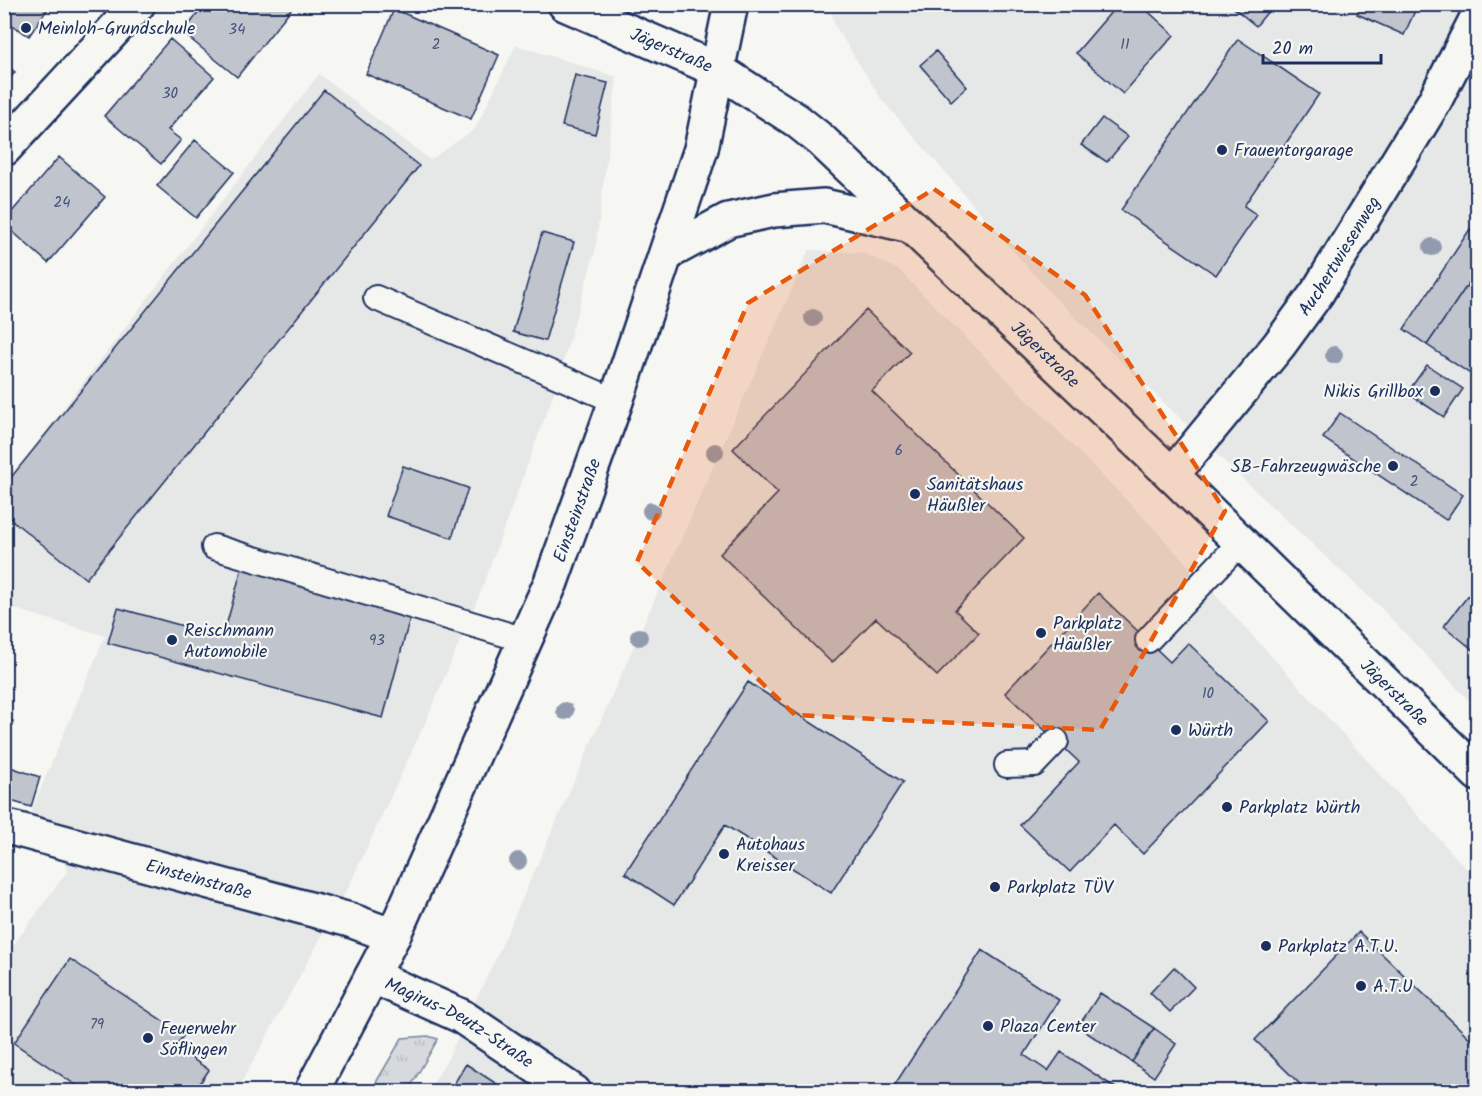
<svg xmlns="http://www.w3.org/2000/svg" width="1482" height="1096" viewBox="0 0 1482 1096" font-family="Kalam,sans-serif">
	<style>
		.built { fill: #e6e7e7 }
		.grass { fill: url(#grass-tufts); stroke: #78849e; stroke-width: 1.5 }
		.building { fill: #c0c4cd; stroke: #1b2f5e; stroke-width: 1.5 }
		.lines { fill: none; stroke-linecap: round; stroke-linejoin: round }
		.lane-casing { stroke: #1b2f5e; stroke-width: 28 }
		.street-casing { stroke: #1b2f5e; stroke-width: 38 }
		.secondary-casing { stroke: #1b2f5e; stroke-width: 38 }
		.lane { stroke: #f6f6f2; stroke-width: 24 }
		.street { stroke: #f6f6f2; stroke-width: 33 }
		.secondary { stroke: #f6f6f2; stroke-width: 33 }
		.tree { fill: #929bae }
		.marked { fill: #e8590c; fill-opacity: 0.2; stroke: #e8590c; stroke-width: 4.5; stroke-dasharray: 12 8; stroke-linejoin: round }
		.poi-dot { fill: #1b2f5e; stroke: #f6f6f2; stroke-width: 2 }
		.labels { text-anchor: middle; stroke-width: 4.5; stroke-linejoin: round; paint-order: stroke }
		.number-label { font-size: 15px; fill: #44547a }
		.poi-label { font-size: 18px; fill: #1b2f5e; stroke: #f6f6f2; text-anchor: start }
		.street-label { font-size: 18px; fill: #1b2f5e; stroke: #f6f6f2 }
	</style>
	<defs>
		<pattern id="grass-tufts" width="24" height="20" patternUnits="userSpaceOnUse" patternTransform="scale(1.5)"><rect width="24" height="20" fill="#d6d9dd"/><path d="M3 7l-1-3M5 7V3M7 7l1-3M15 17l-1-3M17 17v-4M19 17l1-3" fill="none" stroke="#b7bbc0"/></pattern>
	</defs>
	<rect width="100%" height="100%" fill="#f6f6f2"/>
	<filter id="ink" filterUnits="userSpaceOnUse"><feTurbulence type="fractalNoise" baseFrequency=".0167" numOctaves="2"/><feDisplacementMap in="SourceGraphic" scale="12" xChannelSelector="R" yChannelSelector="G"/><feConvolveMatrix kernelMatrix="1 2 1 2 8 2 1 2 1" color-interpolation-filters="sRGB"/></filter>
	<g filter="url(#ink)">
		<path class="built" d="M 830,5 L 1477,5 L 1477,709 L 1381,608 L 1268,503 L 1051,294 L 882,100 L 834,24 Z
			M 516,45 L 617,77 L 595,251 L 555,390 L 479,596 L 426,721 L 348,888 L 237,1091 L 5,1091 L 5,957 L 68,870 L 30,814 L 105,636 L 5,606 L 4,486 L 319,74 L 430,160 L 475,129 Z
			M 809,250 L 863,253 L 899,270 L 1151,525 L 1477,880 L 1477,1091 L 428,1092 L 448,1058 L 496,958 Z"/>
		<path class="grass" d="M 428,1036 L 438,1039 L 408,1091 L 371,1091 L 402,1038 Z"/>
		<path class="building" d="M 4,4 L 51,4 L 29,36 L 4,20 Z
			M 205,4 L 295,4 L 237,77 L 183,33 Z
			M 1118,4 L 1140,4 L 1174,35 L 1123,94 L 1076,53 Z
			M 1229,4 L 1274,4 L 1256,26 Z
			M 1361,4 L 1418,4 L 1404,35 L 1357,14 Z
			M 394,9 L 499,55 L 471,119 L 366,74 Z
			M 170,39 L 214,77 L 168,130 L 181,140 L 161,164 L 104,116 Z
			M 1238,39 L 1319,94 L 1244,206 L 1257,215 L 1216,275 L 1121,210 Z
			M 936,51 L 967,87 L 951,101 L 920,65 Z
			M 4,63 L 15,72 L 4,86 Z
			M 575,75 L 608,83 L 595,134 L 562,126 Z
			M 324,90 L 419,166 L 86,579 L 4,514 L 4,486 Z
			M 1102,118 L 1128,137 L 1107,162 L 1081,145 Z
			M 195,140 L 234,172 L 196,218 L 157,186 Z
			M 59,157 L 105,197 L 48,263 L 4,224 L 4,221 Z
			M 1470,229 L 1478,234 L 1478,269 L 1427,345 L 1404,329 Z
			M 542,233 L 574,242 L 545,341 L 513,332 Z
			M 1478,269 L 1478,379 L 1427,345 Z
			M 866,310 L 910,352 L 872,391 L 1024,538 L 955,610 L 979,633 L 937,676 L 876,618 L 832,663 L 720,554 L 778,493 L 733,449 Z
			M 1427,365 L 1463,389 L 1444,417 L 1407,393 Z
			M 1340,413 L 1463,495 L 1446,520 L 1323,438 Z
			M 403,466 L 468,488 L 452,538 L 386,516 Z
			M 242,568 L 411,614 L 383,718 L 108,643 L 118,608 L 223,637 Z
			M 1475,587 L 1478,589 L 1478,654 L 1444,626 Z
			M 1098,593 L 1170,662 L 1188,643 L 1269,721 L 1143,854 L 1114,825 L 1070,872 L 1020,825 L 1079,762 L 1005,693 Z
			M 748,682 L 903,782 L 831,893 L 725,825 L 674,905 L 625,873 Z
			M 4,719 L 13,721 L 4,751 Z
			M 10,767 L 40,777 L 31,807 L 4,799 L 4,786 Z
			M 1359,932 L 1478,1046 L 1478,1092 L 1308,1092 L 1255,1040 Z
			M 982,950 L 1059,1000 L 1024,1055 L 1048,1071 L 1061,1052 L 1122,1092 L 890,1092 Z
			M 70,959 L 184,1035 L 175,1047 L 209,1070 L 194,1092 L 86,1092 L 14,1043 Z
			M 1174,967 L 1194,987 L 1170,1012 L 1150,993 Z
			M 1100,993 L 1154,1028 L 1132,1062 L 1078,1027 Z
			M 1154,1028 L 1176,1044 L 1154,1077 L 1132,1062 Z
			M 466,1064 L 509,1092 L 449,1092 Z"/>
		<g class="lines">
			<defs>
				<path id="lane" d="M 376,298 L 616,401
					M 214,547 L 525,640
					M 1148,640 L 1241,542
					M 1007,765 L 1034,764 L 1056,741"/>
				<g id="street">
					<path id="s1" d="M 565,4 L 718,70"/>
					<path d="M 4,149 L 138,4"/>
					<path id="s2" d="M 1172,475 L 1279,345 L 1317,293 L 1434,102 L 1478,16"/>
					<path id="s3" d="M 4,826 L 350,920 L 393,936"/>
					<path id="s4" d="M 372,976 L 461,1016 L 574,1092"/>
				</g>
				<g id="secondary">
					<path id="s5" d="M 718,70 L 796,120 L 821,140 L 1172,475 L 1478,774"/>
					<path d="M 667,253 L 728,220 L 774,210 L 824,206 L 911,226"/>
					<path id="s6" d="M 311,1092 L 393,936 L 551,582 L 616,401 L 701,149 L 731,4"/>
				</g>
			</defs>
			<use href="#lane" class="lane-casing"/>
			<use href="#street" class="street-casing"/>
			<use href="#secondary" class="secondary-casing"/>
			<use href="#lane" class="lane"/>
			<use href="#street" class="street"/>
			<use href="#secondary" class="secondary"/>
		</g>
		<g class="tree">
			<circle cx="1432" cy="247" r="9"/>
			<circle cx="813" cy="318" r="9"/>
			<circle cx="1334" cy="355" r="9"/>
			<circle cx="715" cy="452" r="9"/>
			<circle cx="651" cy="511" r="9"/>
			<circle cx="639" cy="637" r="9"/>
			<circle cx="565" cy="711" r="9"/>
			<circle cx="518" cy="861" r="9"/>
		</g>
	</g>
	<path class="marked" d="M 934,189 L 1085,295 L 1225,511 L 1100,730 L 795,715 L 637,562 L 748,303 Z"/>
	<g class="poi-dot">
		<circle cx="26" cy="28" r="6"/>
		<circle cx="1222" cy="150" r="6"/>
		<circle cx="1435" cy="391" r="6"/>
		<circle cx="1393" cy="466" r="6"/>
		<circle cx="915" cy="494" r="6"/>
		<circle cx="1041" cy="633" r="6"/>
		<circle cx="172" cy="640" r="6"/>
		<circle cx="1176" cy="730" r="6"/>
		<circle cx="1227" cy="807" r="6"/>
		<circle cx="724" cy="854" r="6"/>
		<circle cx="995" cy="887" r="6"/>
		<circle cx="1266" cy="946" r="6"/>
		<circle cx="1361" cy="986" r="6"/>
		<circle cx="988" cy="1026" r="6"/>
		<circle cx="148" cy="1038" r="6"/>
	</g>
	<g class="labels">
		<g class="number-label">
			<text x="237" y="34">34</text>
			<text x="436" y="49">2</text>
			<text x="1125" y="49">11</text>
			<text x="170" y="98">30</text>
			<text x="62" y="207">24</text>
			<text x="899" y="455">6</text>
			<text x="1414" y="486">2</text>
			<text x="377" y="645">93</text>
			<text x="1208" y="698">10</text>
			<text x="97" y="1029">79</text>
		</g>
		<g class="poi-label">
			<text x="38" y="34">Meinloh-Grundschule</text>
			<text x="1234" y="156">Frauentorgarage</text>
			<text x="1423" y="397" text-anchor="end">Nikis Grillbox</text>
			<text x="1381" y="472" text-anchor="end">SB-Fahrzeugwäsche</text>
			<text x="927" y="490">Sanitätshaus<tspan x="927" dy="21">Häußler</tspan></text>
			<text x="1053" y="629">Parkplatz<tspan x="1053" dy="21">Häußler</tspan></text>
			<text x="184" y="636">Reischmann<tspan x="184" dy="21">Automobile</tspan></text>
			<text x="1188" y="736">Würth</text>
			<text x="1239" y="813">Parkplatz Würth</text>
			<text x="736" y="850">Autohaus<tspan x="736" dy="21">Kreisser</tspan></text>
			<text x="1007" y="893">Parkplatz TÜV</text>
			<text x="1278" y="952">Parkplatz A.T.U.</text>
			<text x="1373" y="992">A.T.U</text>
			<text x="1000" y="1032">Plaza Center</text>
			<text x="160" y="1034">Feuerwehr<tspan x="160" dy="21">Söflingen</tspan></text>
		</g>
		<g class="street-label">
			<text dy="6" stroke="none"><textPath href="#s1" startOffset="116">Jägerstraße</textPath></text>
			<text dy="6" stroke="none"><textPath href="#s2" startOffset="276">Auchertwiesenweg</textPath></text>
			<text dy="6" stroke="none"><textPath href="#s5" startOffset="435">Jägerstraße</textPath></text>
			<text dy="6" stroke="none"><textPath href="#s6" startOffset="640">Einsteinstraße</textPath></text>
			<text dy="6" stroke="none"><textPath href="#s5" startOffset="921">Jägerstraße</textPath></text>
			<text dy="6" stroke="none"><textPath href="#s3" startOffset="202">Einsteinstraße</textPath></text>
			<text dy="6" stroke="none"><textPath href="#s4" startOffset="99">Magirus-Deutz-Straße</textPath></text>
		</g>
	</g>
	<rect width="1482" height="1096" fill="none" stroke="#f6f6f2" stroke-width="24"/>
	<rect x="12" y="12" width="1458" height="1072" fill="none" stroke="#1b2f5e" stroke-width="2" filter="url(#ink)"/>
	<path d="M1263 54v9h118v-9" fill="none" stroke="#1b2f5e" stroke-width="3"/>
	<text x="1272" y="54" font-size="18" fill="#1b2f5e" stroke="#f6f6f2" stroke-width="4.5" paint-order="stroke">20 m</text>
</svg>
